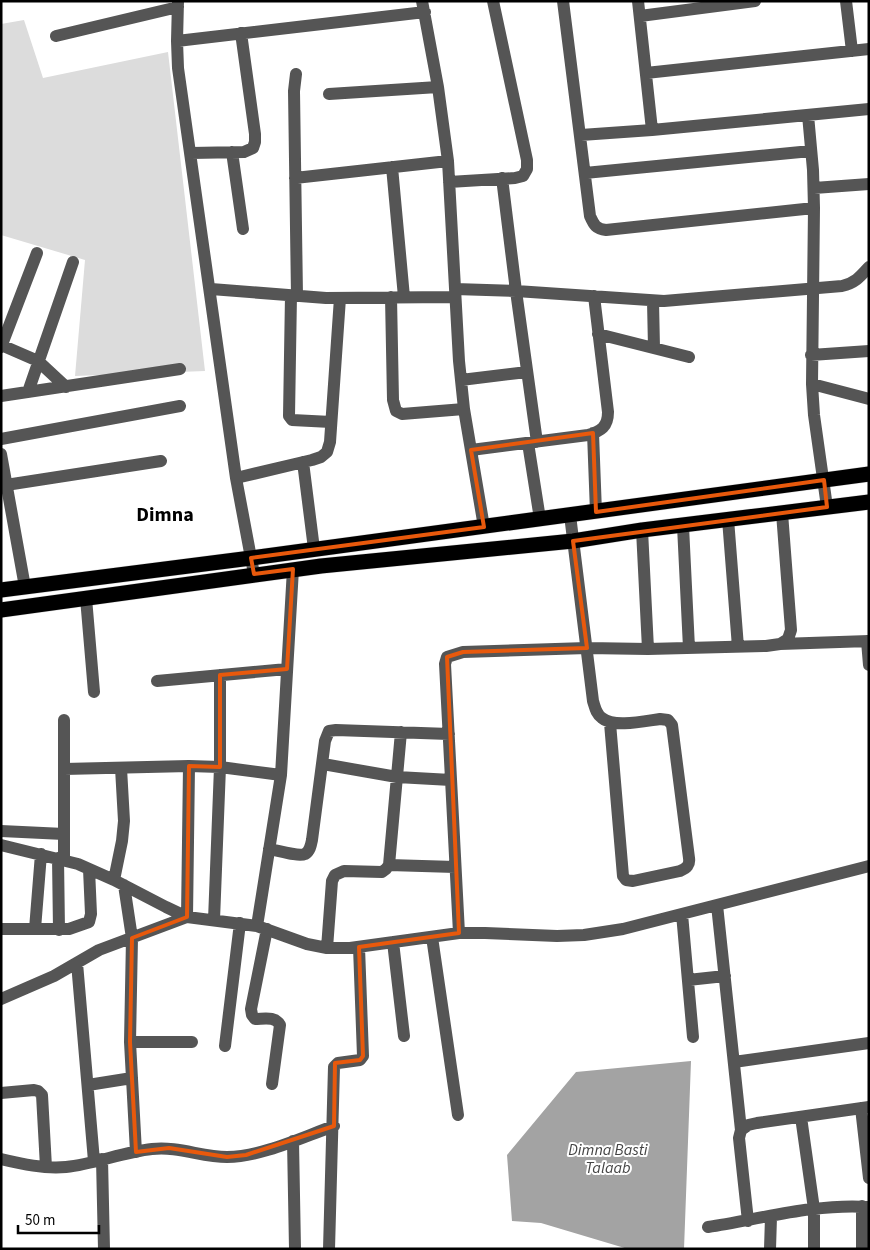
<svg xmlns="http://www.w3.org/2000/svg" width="870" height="1250" viewBox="0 0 870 1250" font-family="'Source Sans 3',sans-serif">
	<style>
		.green { fill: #dcdcdc }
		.water { fill: #a3a3a3 }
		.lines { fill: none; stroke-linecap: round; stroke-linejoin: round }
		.highway-casing { stroke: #dbdbdb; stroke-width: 16 }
		.minor { stroke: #555; stroke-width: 12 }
		.highway { stroke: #000; stroke-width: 15 }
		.marked { fill: none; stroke: #e8590c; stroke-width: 4; stroke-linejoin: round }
		.labels { text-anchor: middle; stroke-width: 4; stroke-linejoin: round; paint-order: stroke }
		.water-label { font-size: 16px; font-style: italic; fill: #444; stroke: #fff }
		.district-label { font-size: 20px; font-weight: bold; fill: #000; stroke: #fff }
	</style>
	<rect width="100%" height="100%" fill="#fff"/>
	<path class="green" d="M 24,20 L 43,78 L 168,52 L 205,371 L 75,376 L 85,260 L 1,235 L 1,24 Z"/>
	<path class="water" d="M 691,1061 L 684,1249 L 628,1249 L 541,1223 L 512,1221 L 507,1155 L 576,1072 Z"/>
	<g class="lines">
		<defs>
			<path id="highway" d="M 1,590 L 251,558 L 869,474
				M 1,610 L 321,566 L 573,541 L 642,530 L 869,502"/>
		</defs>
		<use href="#highway" class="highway-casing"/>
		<path class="minor" d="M 178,1 L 177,41 L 178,68 L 236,478 L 254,574
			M 422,1 L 438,87 L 448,161 L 459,361 L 464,409 L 484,527
			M 563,1 L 590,216 C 594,225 596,229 606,230 L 814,208
			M 638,1 L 652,130
			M 846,1 L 852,51
			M 640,16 L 755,1
			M 56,36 L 178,7
			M 177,41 L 425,12
			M 646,73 L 869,49
			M 296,74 L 294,91 L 297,296
			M 329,94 L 438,87
			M 808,115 L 813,170 L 814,208 L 812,384 L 814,415 L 827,507
			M 581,135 L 652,130 L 869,109
			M 232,152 L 243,229
			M 191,153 L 244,152 L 253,148 L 255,142 L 255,134 L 241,33
			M 392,167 L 404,297
			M 585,173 L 811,151
			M 295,178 L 448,161
			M 502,178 L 516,291 L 537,442
			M 449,182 L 515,178 L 523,176 L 527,169 L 527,160 L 493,1
			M 814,188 L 869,184
			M 211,289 L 326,298 L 455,297
			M 455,289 L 516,291 L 664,301 L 842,286 C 855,283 860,277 869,267
			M 291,295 L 289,416 L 292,420 L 331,422
			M 391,297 L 393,400 L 396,411 L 402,414 L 464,409
			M 653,301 L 654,348
			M 598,334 L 689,357
			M 1,345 L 38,361 L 66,387
			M 1,347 L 37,253
			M 811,355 L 869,351
			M 461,380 L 527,372
			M 812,384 L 869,399
			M 28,392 L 73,262
			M 1,396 L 180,369
			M 593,433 L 596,512
			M 1,439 L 180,406
			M 528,443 L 540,519
			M 471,450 L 588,435 C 601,431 608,427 608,412 L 594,296
			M 1,454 L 25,587
			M 303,462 L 314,549
			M 236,478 L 312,460 L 321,457 L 327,452 L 330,442 L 340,298
			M 6,485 L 161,461
			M 570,515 L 593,701 C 595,707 596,714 602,718 C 613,728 645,721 660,719 L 668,720 L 672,725 L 689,858 C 690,865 687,868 680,871 L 633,881 L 626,880 L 623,876 L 610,723
			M 728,519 L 738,647
			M 683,526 L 689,648
			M 642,530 L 648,649
			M 86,598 L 94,692
			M 867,641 L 869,665
			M 780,644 L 869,641
			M 157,681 L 287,669
			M 64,720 L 64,860
			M 323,764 L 397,777 L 451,780
			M 64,769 L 189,766 L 220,767 L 281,775
			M 1,831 L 64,834
			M 1,845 L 78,864 L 114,880 L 166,907 L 187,917 L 257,926 L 307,944 L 327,948 L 350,948 L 459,933 L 485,933 L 557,936 L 584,935 L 623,929 L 869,866
			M 269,849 C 277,850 298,857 305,854 C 310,851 311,845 312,840 L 325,741 L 329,731 L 336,730 L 449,734
			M 58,858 L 59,930
			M 389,865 L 455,867
			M 114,880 L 122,841 L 124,821 L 121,768
			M 124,885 L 132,938 L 130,1042 L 136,1152
			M 717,905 L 741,1130
			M 682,914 L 693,1037
			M 214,920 L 220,767 L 220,675
			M 257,926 L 281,775 L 293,569
			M 1,929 L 69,929 L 89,922 L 91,914 L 89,869
			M 35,929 L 41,854
			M 267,929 L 251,1009 L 252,1015 L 255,1019 C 264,1019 275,1016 280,1025 L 272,1084
			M 459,933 L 445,664 L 447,657 L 463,652 L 587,648 L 648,649 L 766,646 L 780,644 L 788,639 L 791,630 L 782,513
			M 432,937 L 458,1115
			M 393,942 L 404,1036
			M 327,948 L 332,881 L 335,875 L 344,871 L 382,872 L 386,869 L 389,865 L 401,732
			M 77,963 L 94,1161
			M 688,980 L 725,976
			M 1,999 L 54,976 L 99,950 L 187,917 L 189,766
			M 130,1042 L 192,1042
			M 225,1046 L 240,923
			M 734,1062 L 869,1043
			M 88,1085 L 132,1078
			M 1,1093 L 34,1090 L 38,1091 L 42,1095 L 46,1167
			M 861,1108 L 869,1178
			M 801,1117 L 814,1209 L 814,1249
			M 293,1141 L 295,1249
			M 1,1159 C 22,1164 44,1169 66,1167 C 95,1164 123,1152 152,1149 C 178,1146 202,1157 227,1157 C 264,1156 300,1138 334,1126
			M 102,1159 L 104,1249
			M 748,1221 L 739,1138 L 741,1130 L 748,1125 L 757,1123 L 869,1107
			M 708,1227 C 760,1219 817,1203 869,1207
			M 329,1249 L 334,1067 L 338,1063 L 360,1060 L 363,1056 L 359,947
			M 770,1249 L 771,1217
			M 862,1249 L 862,1206"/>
		<use href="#highway" class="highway"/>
	</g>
	<path class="marked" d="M 593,433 L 596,512 L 824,480 L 827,507 L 573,541 L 587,648 L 463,652 L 447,657 L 459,933 L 359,947 L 363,1056 L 360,1060 L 335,1063 L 334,1126 L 246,1155 L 227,1157 L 169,1148 L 136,1152 L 130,1042 L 132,938 L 187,917 L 189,766 L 220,767 L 220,675 L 287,669 L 293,569 L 254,574 L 251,558 L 484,527 L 471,450 Z"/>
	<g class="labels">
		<g class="water-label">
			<text x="608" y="1155">Dimna Basti<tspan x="608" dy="18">Talaab</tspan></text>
		</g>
		<g class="district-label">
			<text x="165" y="521">Dimna</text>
		</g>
	</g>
	<rect width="870" height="1250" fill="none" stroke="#000000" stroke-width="5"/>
	<path d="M18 1225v8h81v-8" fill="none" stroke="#000000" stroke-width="2.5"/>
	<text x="25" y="1225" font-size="15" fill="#000000" stroke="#ffffff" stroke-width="4" paint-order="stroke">50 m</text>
</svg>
